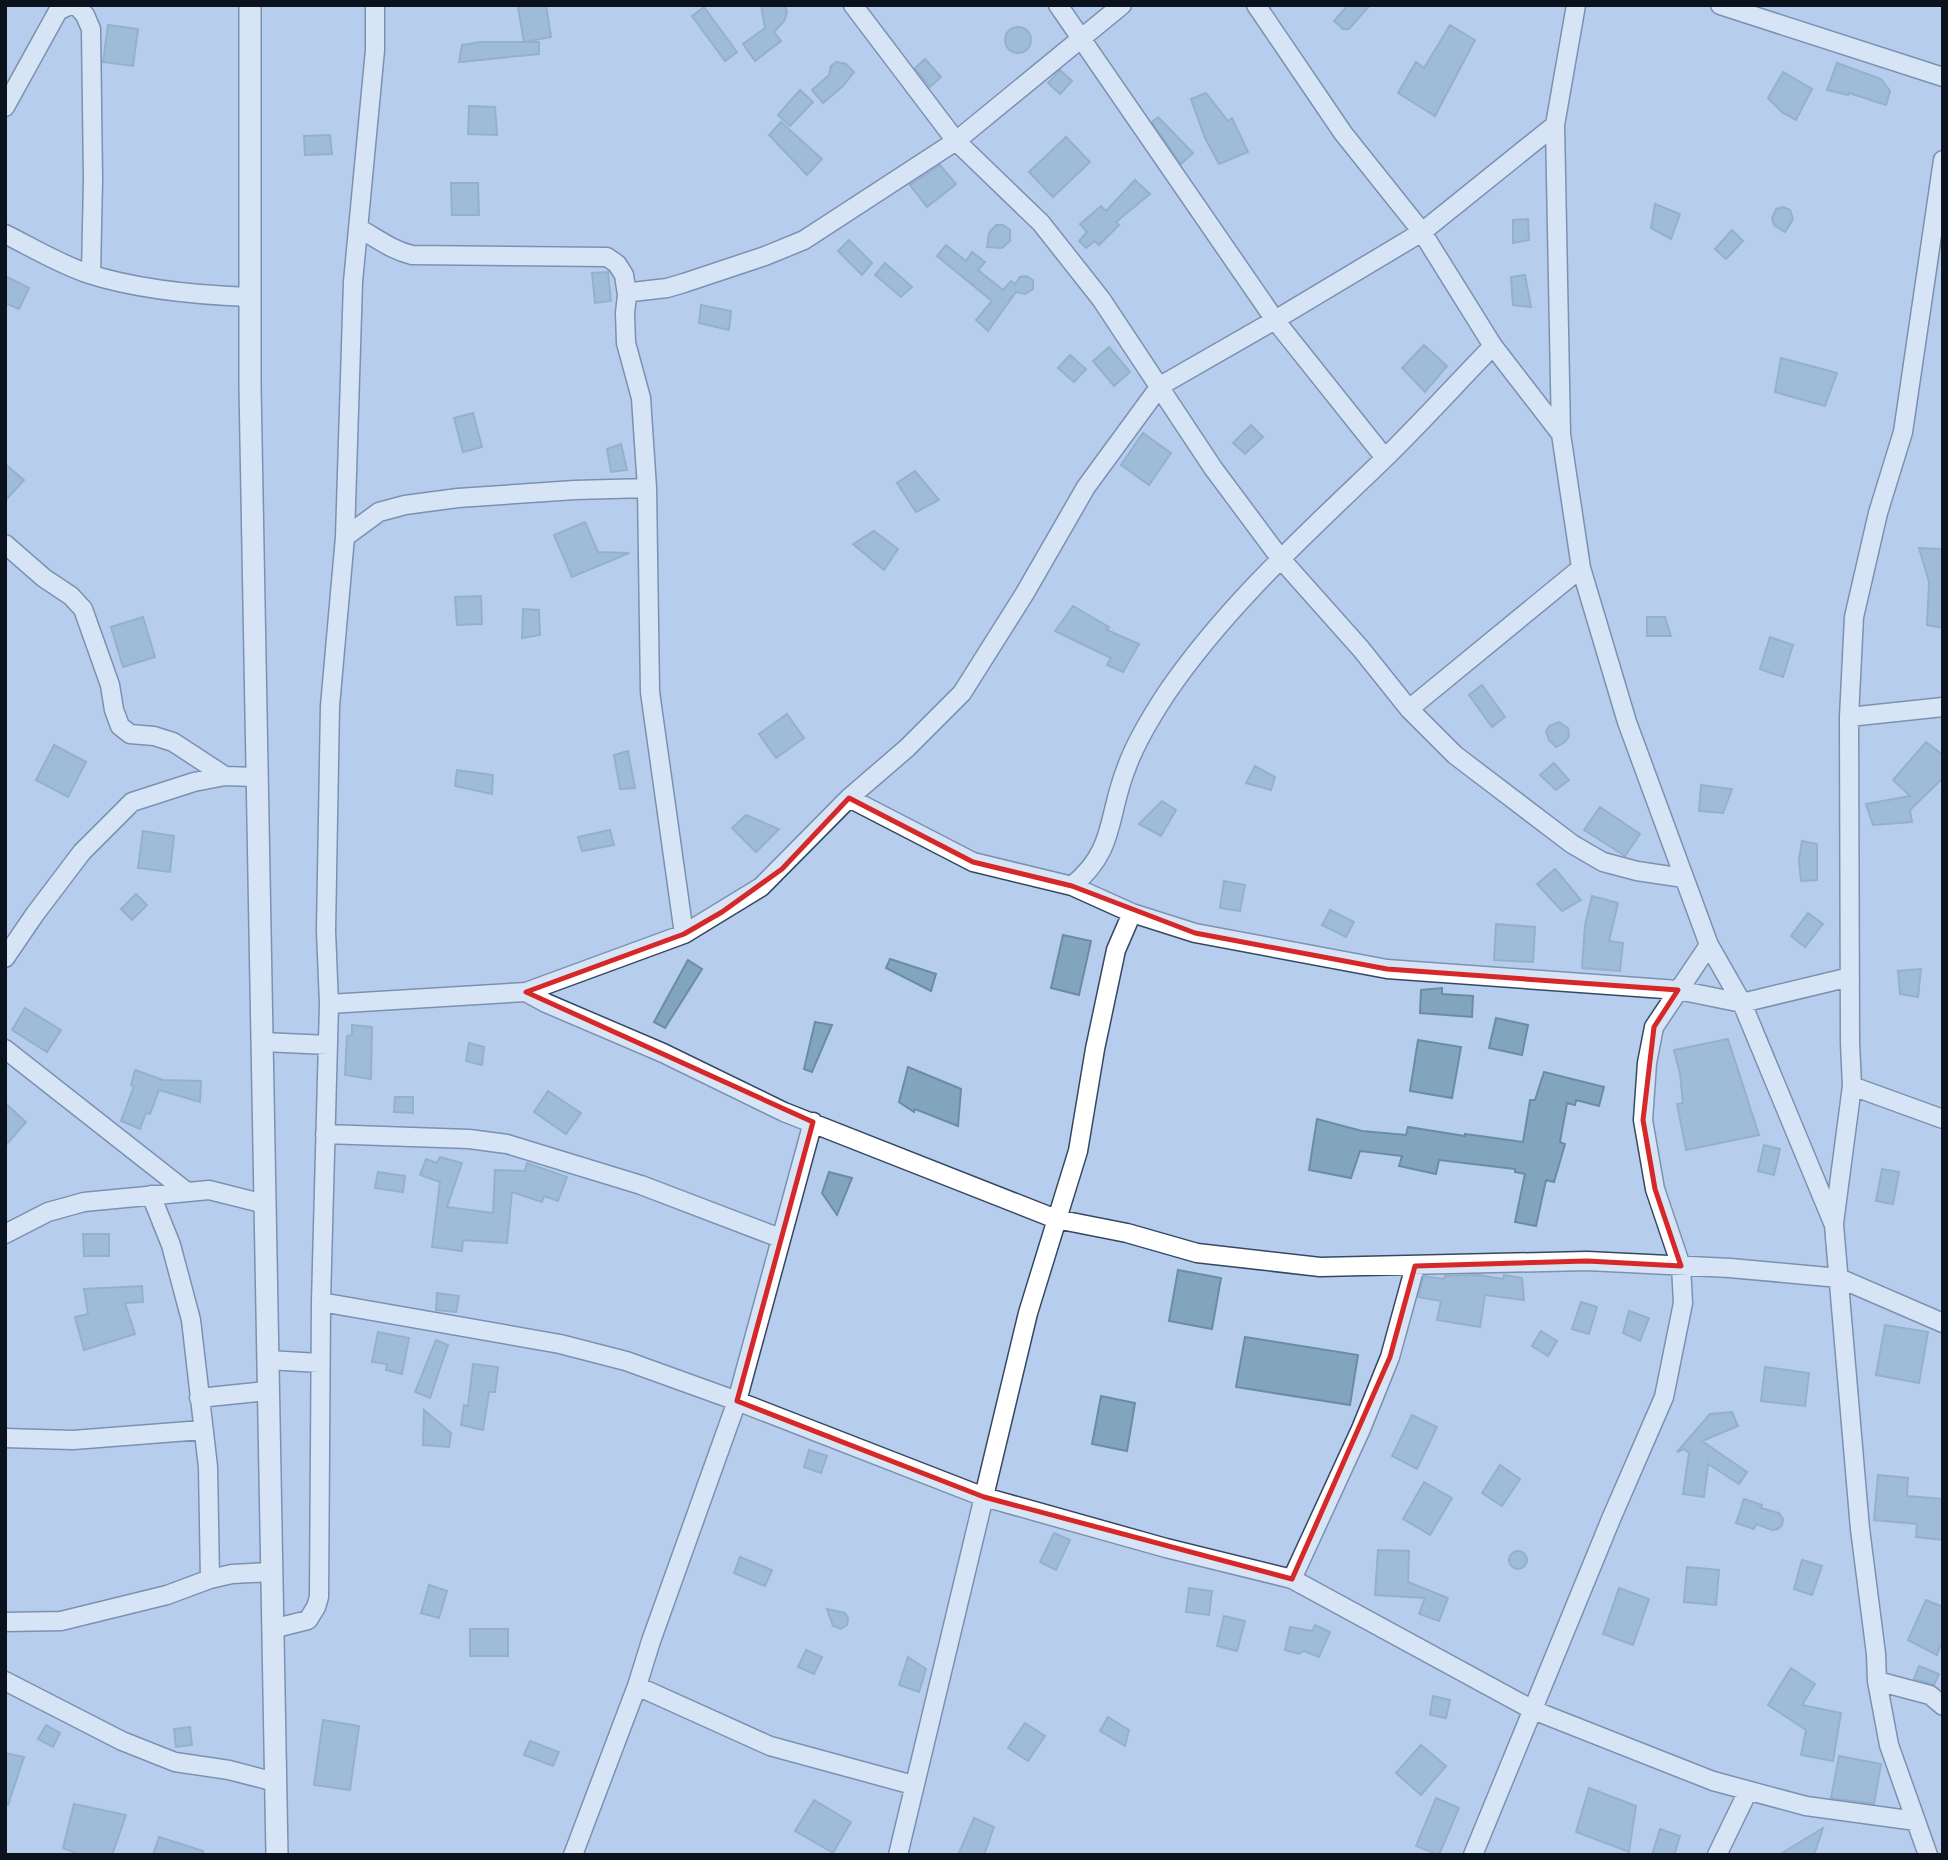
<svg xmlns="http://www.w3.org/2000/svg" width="1948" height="1860" viewBox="0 0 1948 1860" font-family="'Asap Condensed',sans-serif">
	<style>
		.building { fill: #81a5bd; stroke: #6a8da4; stroke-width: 2 }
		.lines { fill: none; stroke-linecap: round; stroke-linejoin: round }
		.minor-casing { stroke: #354863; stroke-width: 21 }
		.tertiary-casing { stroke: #354863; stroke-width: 24 }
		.minor { stroke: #fff; stroke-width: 18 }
		.tertiary { stroke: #fff; stroke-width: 21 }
		.marked { fill: none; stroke: #d62828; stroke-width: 5; stroke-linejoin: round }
	</style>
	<rect width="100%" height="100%" fill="#b6cdee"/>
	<path class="building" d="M 526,5 L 546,5 L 551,37 L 524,42 L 518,7 Z
		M 761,5 L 785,5 L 787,13 L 784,21 L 774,32 L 781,41 L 755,61 L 743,44 L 765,28 Z
		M 1348,5 L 1370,5 L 1349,29 L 1343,29 L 1334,21 Z
		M 704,7 L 737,52 L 725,61 L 692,16 Z
		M 108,25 L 138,29 L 133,66 L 103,62 Z
		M 1450,25 L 1475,40 L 1435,116 L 1398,93 L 1416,62 L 1424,68 Z
		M1005 40a13 13 0 1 1 26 0a13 13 0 1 1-26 0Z
		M 481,42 L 539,42 L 539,54 L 459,62 L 462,45 Z
		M 925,59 L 941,77 L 930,87 L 915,68 Z
		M 836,62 L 846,64 L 854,72 L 843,86 L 823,103 L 812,90 L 829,75 L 831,66 Z
		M 1837,63 L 1881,79 L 1890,91 L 1886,105 L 1849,93 L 1848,95 L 1827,90 Z
		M 1060,70 L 1072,81 L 1060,94 L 1048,83 Z
		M 1783,72 L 1812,89 L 1796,120 L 1783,113 L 1768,98 Z
		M 800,90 L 813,102 L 790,126 L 778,115 Z
		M 1206,93 L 1228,121 L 1232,118 L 1248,152 L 1219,164 L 1205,138 L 1191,99 Z
		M 469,106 L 495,107 L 497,135 L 468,134 Z
		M 1158,117 L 1193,153 L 1181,164 L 1152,122 Z
		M 781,122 L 822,159 L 807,175 L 769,135 Z
		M 330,135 L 332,154 L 305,155 L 304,136 Z
		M 1066,137 L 1090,162 L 1053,197 L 1029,172 Z
		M 940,165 L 956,184 L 927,207 L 910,185 Z
		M 1135,180 L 1150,194 L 1116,222 L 1119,225 L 1099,245 L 1095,241 L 1086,248 L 1079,241 L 1087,232 L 1080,224 L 1101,206 L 1106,211 Z
		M 451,183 L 478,183 L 479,215 L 452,215 Z
		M 1655,204 L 1680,214 L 1671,239 L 1651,228 Z
		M 1783,207 L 1790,210 L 1793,219 L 1785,232 L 1774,225 L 1772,218 L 1776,209 Z
		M 1528,219 L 1529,240 L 1513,243 L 1513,220 Z
		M 996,225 L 1003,225 L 1010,230 L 1010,241 L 1002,248 L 987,247 L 989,233 Z
		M 1732,230 L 1743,241 L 1726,259 L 1715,249 Z
		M 849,240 L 872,263 L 862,275 L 838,251 Z
		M 946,245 L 966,261 L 972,252 L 985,262 L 978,270 L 1003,290 L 1011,281 L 1015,284 L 1020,277 L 1026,276 L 1033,280 L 1033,289 L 1025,294 L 1016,292 L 988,331 L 976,320 L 992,301 L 937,256 Z
		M 885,263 L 912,287 L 901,297 L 875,275 Z
		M 608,272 L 611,301 L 595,303 L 592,273 Z
		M 1525,275 L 1531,307 L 1513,305 L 1511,277 Z
		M 5,276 L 29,288 L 19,309 L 5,303 Z
		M 701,305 L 731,311 L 729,330 L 699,323 Z
		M 1424,345 L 1447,366 L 1425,392 L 1402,368 Z
		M 1109,347 L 1130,372 L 1114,386 L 1093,361 Z
		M 1070,355 L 1086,369 L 1074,382 L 1058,368 Z
		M 1781,358 L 1837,373 L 1825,406 L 1775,392 Z
		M 473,413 L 482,447 L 463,452 L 454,418 Z
		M 1251,425 L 1263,437 L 1245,454 L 1233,443 Z
		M 1143,433 L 1171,453 L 1149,485 L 1121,465 Z
		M 621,444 L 627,470 L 611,472 L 607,449 Z
		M 5,464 L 24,480 L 5,501 Z
		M 915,471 L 939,500 L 916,512 L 897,483 Z
		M 585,522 L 598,552 L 629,553 L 572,577 L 554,535 Z
		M 874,531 L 898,549 L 884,570 L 853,544 Z
		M 1919,548 L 1943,549 L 1943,628 L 1927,625 L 1929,582 Z
		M 481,596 L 482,624 L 457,625 L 455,597 Z
		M 1073,606 L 1109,627 L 1107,630 L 1139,644 L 1123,672 L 1107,665 L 1111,658 L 1055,631 Z
		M 523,609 L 539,610 L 540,635 L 522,638 Z
		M 143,617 L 155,657 L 123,667 L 111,627 Z
		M 1647,617 L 1665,617 L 1671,636 L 1647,636 Z
		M 1770,637 L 1793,645 L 1783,677 L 1760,669 Z
		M 1482,685 L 1505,717 L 1492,727 L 1469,695 Z
		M 787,714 L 804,738 L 776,758 L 759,734 Z
		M 1559,722 L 1568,728 L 1569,736 L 1565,742 L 1556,747 L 1549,740 L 1546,732 L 1549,726 Z
		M 1926,742 L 1943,755 L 1943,778 L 1910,810 L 1912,822 L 1873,825 L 1866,804 L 1910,796 L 1893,780 Z
		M 54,745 L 86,762 L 68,797 L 36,780 Z
		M 628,751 L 635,788 L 620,789 L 614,755 Z
		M 1554,763 L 1569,780 L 1556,790 L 1540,775 Z
		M 1255,766 L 1275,777 L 1271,790 L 1246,783 Z
		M 457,770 L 493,775 L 492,794 L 455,786 Z
		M 1701,785 L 1732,789 L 1723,813 L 1699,811 Z
		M 1162,801 L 1176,810 L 1161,836 L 1139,824 Z
		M 1600,807 L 1640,834 L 1625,856 L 1584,830 Z
		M 746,815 L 779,829 L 756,852 L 732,828 Z
		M 610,830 L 614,845 L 582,851 L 578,837 Z
		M 143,831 L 174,836 L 170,872 L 138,868 Z
		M 1802,841 L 1817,844 L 1817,880 L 1801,881 L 1799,860 Z
		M 1555,869 L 1581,900 L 1562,911 L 1537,884 Z
		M 1224,881 L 1245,885 L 1240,911 L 1220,908 Z
		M 136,894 L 147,905 L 132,920 L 121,909 Z
		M 1592,896 L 1618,903 L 1609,941 L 1623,943 L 1620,971 L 1582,968 L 1585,925 Z
		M 1330,910 L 1354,922 L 1346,937 L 1322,925 Z
		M 1808,913 L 1823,924 L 1805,947 L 1791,936 Z
		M 1496,924 L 1535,927 L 1533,962 L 1494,960 Z
		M 1063,935 L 1091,941 L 1079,995 L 1051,988 Z
		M 890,959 L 936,974 L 931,991 L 886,968 Z
		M 688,960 L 702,969 L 665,1028 L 654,1022 Z
		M 1921,969 L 1918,997 L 1900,994 L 1898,971 Z
		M 1442,988 L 1442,994 L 1473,996 L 1472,1017 L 1420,1013 L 1421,990 Z
		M 25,1008 L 61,1030 L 47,1052 L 12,1030 Z
		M 1496,1018 L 1528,1025 L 1522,1055 L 1489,1048 Z
		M 815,1022 L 832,1025 L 812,1072 L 804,1069 Z
		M 352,1025 L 372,1027 L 371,1079 L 345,1075 L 347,1036 L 352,1035 Z
		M 1728,1039 L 1759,1135 L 1686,1150 L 1677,1104 L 1683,1103 L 1680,1074 L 1674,1050 Z
		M 1418,1040 L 1461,1047 L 1452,1098 L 1410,1091 Z
		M 469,1043 L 484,1047 L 482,1065 L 466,1061 Z
		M 908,1067 L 961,1089 L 958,1126 L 915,1109 L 914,1112 L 899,1102 Z
		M 135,1070 L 163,1080 L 201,1081 L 200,1102 L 159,1090 L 150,1114 L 146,1113 L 140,1129 L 121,1121 L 134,1086 L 131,1085 Z
		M 1544,1072 L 1604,1087 L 1599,1106 L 1576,1100 L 1575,1105 L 1567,1103 L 1560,1142 L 1565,1144 L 1554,1182 L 1546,1180 L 1536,1226 L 1515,1222 L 1525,1174 L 1515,1172 L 1515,1169 L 1439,1160 L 1436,1174 L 1399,1166 L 1402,1156 L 1360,1151 L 1351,1178 L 1309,1170 L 1317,1119 L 1362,1131 L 1406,1135 L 1408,1127 L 1465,1136 L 1465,1134 L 1523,1142 L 1530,1100 L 1535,1100 Z
		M 548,1091 L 581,1113 L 566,1134 L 534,1112 Z
		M 395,1097 L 413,1097 L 413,1113 L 394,1112 Z
		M 5,1103 L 26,1122 L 5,1146 Z
		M 1764,1145 L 1780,1149 L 1774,1175 L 1758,1171 Z
		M 440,1157 L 462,1163 L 447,1207 L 493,1213 L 495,1170 L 525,1171 L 527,1163 L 567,1177 L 558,1201 L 544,1196 L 542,1202 L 512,1192 L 507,1243 L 463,1240 L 462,1251 L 432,1247 L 440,1182 L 420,1175 L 426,1159 L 437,1163 Z
		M 1882,1169 L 1899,1172 L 1893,1204 L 1876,1201 Z
		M 378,1172 L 405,1176 L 403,1192 L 375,1188 Z
		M 829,1172 L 852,1178 L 837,1215 L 822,1193 Z
		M 83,1234 L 109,1234 L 109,1256 L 84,1256 Z
		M 1178,1270 L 1221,1278 L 1212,1329 L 1169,1321 Z
		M 1479,1275 L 1503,1279 L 1504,1275 L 1522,1278 L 1524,1300 L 1485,1295 L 1480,1327 L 1437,1320 L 1441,1301 L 1418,1297 L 1424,1276 L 1444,1279 L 1445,1276 Z
		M 142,1286 L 143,1302 L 125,1303 L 135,1334 L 84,1350 L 75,1317 L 88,1314 L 84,1289 Z
		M 437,1293 L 459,1296 L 456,1312 L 436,1310 Z
		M 1581,1302 L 1597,1307 L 1589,1334 L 1572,1329 Z
		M 1629,1311 L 1649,1318 L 1640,1341 L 1623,1333 Z
		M 1885,1325 L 1928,1332 L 1919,1383 L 1876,1375 Z
		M 1541,1331 L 1557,1341 L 1548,1356 L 1532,1346 Z
		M 378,1332 L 409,1338 L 402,1374 L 386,1370 L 387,1364 L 372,1362 Z
		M 1245,1337 L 1358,1355 L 1350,1405 L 1236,1387 Z
		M 436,1340 L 448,1345 L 430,1398 L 415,1392 Z
		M 473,1364 L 498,1367 L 495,1392 L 489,1392 L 483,1430 L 461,1425 L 464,1405 L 468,1406 Z
		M 1765,1367 L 1809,1373 L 1805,1406 L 1761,1401 Z
		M 1101,1396 L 1135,1403 L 1127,1451 L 1092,1444 Z
		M 424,1410 L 451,1433 L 449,1447 L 423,1445 Z
		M 1732,1412 L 1738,1426 L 1702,1441 L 1747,1472 L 1739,1484 L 1708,1464 L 1704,1497 L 1683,1494 L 1689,1453 L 1684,1449 L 1677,1452 L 1710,1414 Z
		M 1412,1415 L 1437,1427 L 1417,1469 L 1392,1456 Z
		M 809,1450 L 827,1456 L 821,1473 L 804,1467 Z
		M 1500,1465 L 1520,1479 L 1502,1506 L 1482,1493 Z
		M 1878,1475 L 1908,1478 L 1907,1496 L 1943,1499 L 1943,1540 L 1916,1537 L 1917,1524 L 1874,1520 Z
		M 1424,1482 L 1452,1498 L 1430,1535 L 1403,1519 Z
		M 1744,1499 L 1762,1505 L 1761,1508 L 1779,1513 L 1783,1519 L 1782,1525 L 1778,1529 L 1772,1530 L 1756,1524 L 1754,1529 L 1736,1523 Z
		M 1054,1533 L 1070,1540 L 1056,1570 L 1040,1562 Z
		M 1378,1550 L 1409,1551 L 1408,1582 L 1448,1598 L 1439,1621 L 1419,1614 L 1425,1598 L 1375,1595 Z
		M1509 1560a9 9 0 1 1 18 0a9 9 0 1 1-18 0Z
		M 740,1557 L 772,1570 L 765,1586 L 734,1573 Z
		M 1802,1560 L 1822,1566 L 1812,1595 L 1794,1589 Z
		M 1687,1567 L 1719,1570 L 1716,1605 L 1684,1602 Z
		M 429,1585 L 447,1591 L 439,1618 L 421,1613 Z
		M 1189,1588 L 1212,1591 L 1209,1615 L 1186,1612 Z
		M 1619,1588 L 1649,1599 L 1633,1645 L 1603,1634 Z
		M 1926,1600 L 1943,1607 L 1943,1638 L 1937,1655 L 1908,1640 Z
		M 827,1609 L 845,1613 L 848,1618 L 847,1625 L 841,1629 L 833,1626 Z
		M 1224,1616 L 1245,1621 L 1237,1651 L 1217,1646 Z
		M 1315,1625 L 1330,1632 L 1319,1657 L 1304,1651 L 1299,1654 L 1285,1650 L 1290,1627 L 1312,1631 Z
		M 470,1629 L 508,1629 L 508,1656 L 470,1656 Z
		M 806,1650 L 822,1657 L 814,1674 L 798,1667 Z
		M 908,1657 L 926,1669 L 919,1692 L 899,1685 Z
		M 1919,1666 L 1939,1674 L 1934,1685 L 1914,1679 Z
		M 1791,1668 L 1815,1684 L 1802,1705 L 1841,1713 L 1833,1761 L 1801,1755 L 1806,1730 L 1768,1705 Z
		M 1433,1696 L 1450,1700 L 1446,1718 L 1430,1715 Z
		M 1108,1717 L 1129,1730 L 1125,1746 L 1100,1731 Z
		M 323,1720 L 359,1726 L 350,1790 L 314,1785 Z
		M 1025,1723 L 1045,1736 L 1028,1761 L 1008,1748 Z
		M 46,1725 L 60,1733 L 53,1747 L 38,1739 Z
		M 190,1727 L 192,1745 L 176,1747 L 174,1729 Z
		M 530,1741 L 559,1752 L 553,1766 L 524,1755 Z
		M 1421,1745 L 1446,1766 L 1421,1795 L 1396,1773 Z
		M 5,1753 L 24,1757 L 8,1805 L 5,1804 Z
		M 1839,1756 L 1881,1764 L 1874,1804 L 1831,1798 Z
		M 1589,1788 L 1636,1806 L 1629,1852 L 1576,1832 Z
		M 1436,1798 L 1459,1808 L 1439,1855 L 1416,1846 Z
		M 814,1800 L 851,1822 L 833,1853 L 795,1831 Z
		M 74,1804 L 126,1815 L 112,1855 L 82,1855 L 63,1848 Z
		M 974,1818 L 994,1827 L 984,1855 L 958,1855 Z
		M 1823,1828 L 1814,1855 L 1779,1855 Z
		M 1660,1829 L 1680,1836 L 1674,1855 L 1652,1855 Z
		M 159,1837 L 203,1851 L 203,1855 L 153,1855 Z"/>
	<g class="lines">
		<defs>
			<path id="minor" d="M 76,5 L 85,15 L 91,29 L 93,180 L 91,274
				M 853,5 L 956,141 L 1041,223 L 1101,299 L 1213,468 L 1280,558 L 1361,649 L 1409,709 L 1455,755 L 1572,844 L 1603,862 L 1637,871 L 1684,878
				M 1058,5 L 1275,320 L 1385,458
				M 1256,5 L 1343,133 L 1422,232 L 1493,346 L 1561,434
				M 1576,5 L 1555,125 L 1561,434 L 1581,568 L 1627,722 L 1709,945 L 1742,1003 L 1834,1225 L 1860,1529 L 1876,1654 L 1877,1681 L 1889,1745 L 1928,1855
				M 1720,5 L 1943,77
				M 5,107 L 58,11 L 70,5
				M 358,228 C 377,238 391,250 412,255 L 607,257 L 617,264 L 624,275 L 627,295 L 625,313 L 626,343 L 641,398 L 647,488 L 650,692 L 684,934
				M 5,234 C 33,248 59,264 89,274 C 139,290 197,295 249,297
				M 627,295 L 632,292 L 667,288 L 684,283 L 765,256 L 804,240 L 956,141 L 1122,5
				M 345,537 L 379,512 L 405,505 L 458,498 L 575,490 L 647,488
				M 5,544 L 44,578 L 71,596 L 83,609 L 110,685 L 114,710 L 120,726 L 130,734 L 154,736 L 173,742 L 225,776
				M 1409,709 L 1581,568
				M 1849,717 L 1943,707
				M 849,798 L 973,862 L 1072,886 L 1132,913 L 1195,933 L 1387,969 L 1678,990 L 1742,1003 L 1850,977
				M 1072,886 C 1116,850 1107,817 1126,769 C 1135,743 1151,717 1166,694 C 1226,606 1306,534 1382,461 C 1420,424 1456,384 1493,346
				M 5,958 L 35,914 L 82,852 L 132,802 L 194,782 L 225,776 L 256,777
				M 526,992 L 546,1003 L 663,1053 L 784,1112 L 1056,1219 L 1127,1233 L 1197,1253 L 1320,1267 L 1587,1261 L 1730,1268 L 1839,1278 L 1943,1323
				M 329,1004 L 526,992 L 684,934 L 761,887 L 849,798 L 907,748 L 962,693 L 1025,593 L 1086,487 L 1160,386 L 1275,320 L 1422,232 L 1555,125
				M 263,1042 L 328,1045
				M 5,1049 L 187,1192
				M 1852,1086 L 1943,1119
				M 325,1134 L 469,1139 L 507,1144 L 641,1185 L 780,1238
				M 151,1195 L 171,1245 L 191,1320 L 208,1467 L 210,1579
				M 1834,1223 L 1852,1086 L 1850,1043 L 1849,717 L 1854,617 L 1878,513 L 1903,432 L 1943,160
				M 5,1234 L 48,1212 L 84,1202 L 209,1190 L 265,1204
				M 321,1302 L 560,1344 L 626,1361 L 737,1401 L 984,1497 L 1166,1548 L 1292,1579 L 1533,1710 L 1713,1781 L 1806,1806 L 1916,1821
				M 267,1360 L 320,1363
				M 199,1398 L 267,1391
				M 5,1438 L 73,1440 L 202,1430
				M 1292,1579 L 1361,1429 L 1390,1357 L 1415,1266
				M 5,1622 L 61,1621 L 167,1595 L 210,1579 L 232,1574 L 271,1572
				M 272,1629 L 308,1620 L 316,1607 L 319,1597 L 321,1302 L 329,1004 L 326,931 L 330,706 L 345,537 L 353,282 L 375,50 L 375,5
				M 5,1681 L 122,1741 L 175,1762 L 229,1770 L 275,1782
				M 1877,1681 L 1930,1695 L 1943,1706
				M 637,1686 L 770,1746 L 913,1785
				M 573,1855 L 637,1686 L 651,1641 L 737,1401 L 813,1122
				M 898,1855 L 1028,1313 L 1078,1151 L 1095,1049 L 1116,950 L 1132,913
				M 1473,1855 L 1611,1519 L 1664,1397 L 1683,1303 L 1681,1266 L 1655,1189 L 1643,1120 L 1647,1063 L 1654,1027 L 1709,945
				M 1717,1855 L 1748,1791"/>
			<path id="tertiary" d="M 250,5 L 250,386 L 277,1855"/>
		</defs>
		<use href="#minor" class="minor-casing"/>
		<use href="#tertiary" class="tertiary-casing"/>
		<use href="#minor" class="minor"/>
		<use href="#tertiary" class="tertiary"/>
	</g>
	<path d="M0 0H1948V1860H0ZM 849,798 L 973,862 L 1072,886 L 1195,933 L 1387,969 L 1678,990 L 1654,1027 L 1643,1120 L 1655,1189 L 1681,1266 L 1587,1261 L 1415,1266 L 1390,1357 L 1292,1579 L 984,1497 L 737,1401 L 813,1122 L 526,992 L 684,934 L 722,912 L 782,869 Z" fill="#b6cdee" fill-opacity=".55" fill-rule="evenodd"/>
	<path class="marked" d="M 849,798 L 973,862 L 1072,886 L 1195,933 L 1387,969 L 1678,990 L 1654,1027 L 1643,1120 L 1655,1189 L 1681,1266 L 1587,1261 L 1415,1266 L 1390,1357 L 1292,1579 L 984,1497 L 737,1401 L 813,1122 L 526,992 L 684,934 L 722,912 L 782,869 Z"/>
	<rect width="1948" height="1860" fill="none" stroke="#0a121e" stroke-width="14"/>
</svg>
